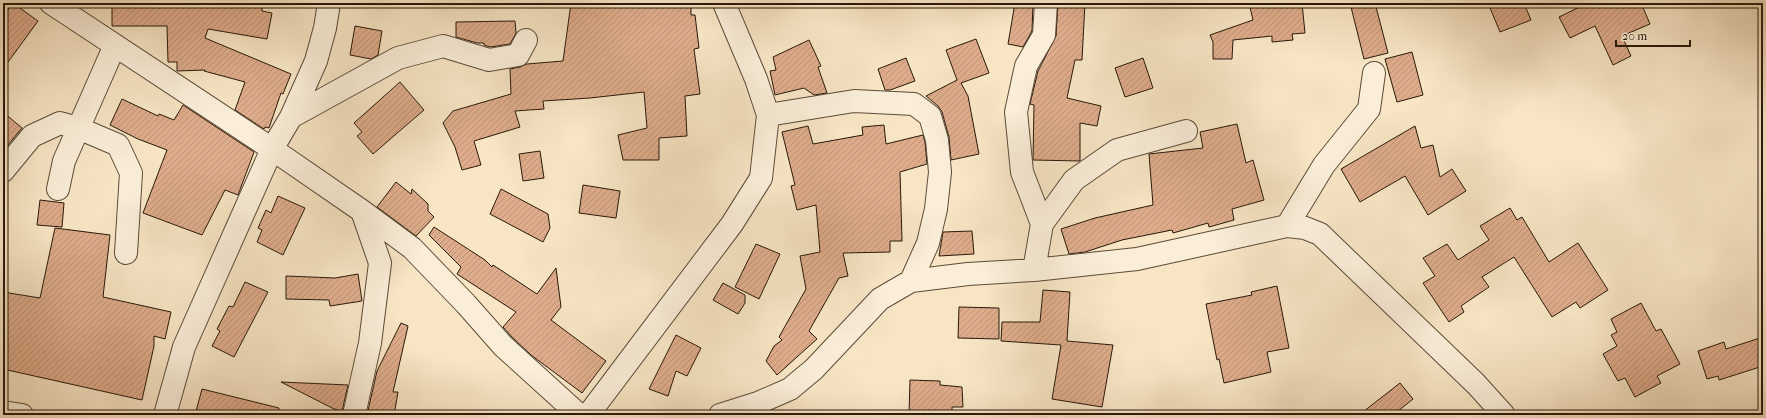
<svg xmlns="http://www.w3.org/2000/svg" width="1766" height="418" viewBox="0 0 1766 418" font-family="'IM FELL French Canon',serif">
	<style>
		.building { fill: url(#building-hatch); stroke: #29180a }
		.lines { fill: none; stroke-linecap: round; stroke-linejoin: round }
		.minor-casing { stroke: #5c4b38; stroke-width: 24 }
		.minor { stroke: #faeed9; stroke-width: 22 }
	</style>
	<defs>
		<pattern id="building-hatch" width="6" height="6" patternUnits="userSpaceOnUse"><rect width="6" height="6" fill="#deac8b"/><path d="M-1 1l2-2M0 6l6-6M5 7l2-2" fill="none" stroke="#be9377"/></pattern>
	</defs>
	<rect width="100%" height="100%" fill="#f7e5c4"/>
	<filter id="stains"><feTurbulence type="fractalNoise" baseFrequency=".005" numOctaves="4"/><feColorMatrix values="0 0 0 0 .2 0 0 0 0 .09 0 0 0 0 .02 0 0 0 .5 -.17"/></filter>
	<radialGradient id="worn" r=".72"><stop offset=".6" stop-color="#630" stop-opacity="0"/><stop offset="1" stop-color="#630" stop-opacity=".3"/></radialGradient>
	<path class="building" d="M 13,3 L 38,21 L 3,69 L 3,17 Z
		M 112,3 L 262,3 L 262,11 L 272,13 L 267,39 L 208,29 L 205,38 L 291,74 L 283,94 L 281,93 L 269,128 L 265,127 L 264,129 L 235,110 L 245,82 L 204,71 L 205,70 L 177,71 L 177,62 L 168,62 L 167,26 L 112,26 Z
		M 571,3 L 691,3 L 691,15 L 695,15 L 699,48 L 694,49 L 700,94 L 685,96 L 687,136 L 659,138 L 659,160 L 623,160 L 618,135 L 647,128 L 644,92 L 590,98 L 543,101 L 544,109 L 515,111 L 520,127 L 474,141 L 481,165 L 462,170 L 455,147 L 443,123 L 453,111 L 511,94 L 510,69 L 520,67 L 527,64 L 563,61 Z
		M 1015,3 L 1033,3 L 1032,31 L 1023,47 L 1008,44 Z
		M 1058,3 L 1085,3 L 1082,60 L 1075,60 L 1067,98 L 1101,106 L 1097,126 L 1080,123 L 1080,161 L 1033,160 L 1034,105 L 1030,104 L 1038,71 L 1056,36 Z
		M 1249,3 L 1302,3 L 1305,33 L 1292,34 L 1293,40 L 1272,42 L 1272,36 L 1233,40 L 1232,59 L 1213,59 L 1213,42 L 1210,35 L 1253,20 Z
		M 1350,3 L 1375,3 L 1388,53 L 1364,59 Z
		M 1488,3 L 1524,3 L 1531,20 L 1500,32 Z
		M 1588,3 L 1641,3 L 1650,24 L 1622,36 L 1631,56 L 1613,65 L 1595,26 L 1570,38 L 1559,17 Z
		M 515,21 L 516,33 L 510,44 L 490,47 L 484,45 L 484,43 L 477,43 L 456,37 L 456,22 Z
		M 355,26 L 382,31 L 378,55 L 371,59 L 350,55 Z
		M 976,39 L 989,73 L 961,83 L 968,96 L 979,154 L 951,160 L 949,137 L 942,112 L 938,106 L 926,96 L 957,80 L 946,50 Z
		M 809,40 L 821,66 L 818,67 L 827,93 L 814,95 L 804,88 L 775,95 L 770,71 L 776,70 L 773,57 Z
		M 1412,52 L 1423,95 L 1397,102 L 1385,59 Z
		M 906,58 L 915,81 L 890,90 L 885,90 L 878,69 Z
		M 1143,58 L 1153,88 L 1125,97 L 1115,68 Z
		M 400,82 L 424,110 L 373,154 L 357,136 L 362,132 L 354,123 Z
		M 122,99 L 158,116 L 159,114 L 174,120 L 183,105 L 254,152 L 238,195 L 225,190 L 202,235 L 143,213 L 167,150 L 138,139 L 110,125 Z
		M 3,112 L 22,128 L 3,151 Z
		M 1237,124 L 1246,163 L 1253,160 L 1264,200 L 1232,209 L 1234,220 L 1209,227 L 1208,223 L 1173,233 L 1172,230 L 1122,240 L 1085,252 L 1069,254 L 1061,229 L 1095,218 L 1153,205 L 1149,154 L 1203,148 L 1200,132 Z
		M 884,125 L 886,144 L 923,135 L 925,142 L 927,164 L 900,172 L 902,241 L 890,241 L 890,252 L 843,253 L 848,276 L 839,278 L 809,331 L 817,339 L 777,375 L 766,361 L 774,346 L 782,340 L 779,337 L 806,289 L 800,256 L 820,252 L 816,205 L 797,210 L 791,186 L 795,185 L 782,132 L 808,126 L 813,144 L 863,135 L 862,127 Z
		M 1415,126 L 1421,148 L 1433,145 L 1440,177 L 1452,169 L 1466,191 L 1428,215 L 1405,176 L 1360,202 L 1341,169 Z
		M 540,151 L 544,178 L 523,181 L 519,154 Z
		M 396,182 L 411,194 L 412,189 L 428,204 L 428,211 L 434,217 L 416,236 L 377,207 Z
		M 583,185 L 620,191 L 616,218 L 579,213 Z
		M 501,189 L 548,214 L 550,228 L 543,242 L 490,214 Z
		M 278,196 L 305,208 L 283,255 L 257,242 L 262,230 L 258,228 L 266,210 L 271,213 Z
		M 40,200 L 64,203 L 62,227 L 37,225 Z
		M 1510,208 L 1517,220 L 1522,217 L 1549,262 L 1578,243 L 1608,290 L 1580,308 L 1576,302 L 1552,317 L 1514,257 L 1482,277 L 1489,287 L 1461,306 L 1464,312 L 1449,322 L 1423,283 L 1435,276 L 1423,258 L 1447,244 L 1458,260 L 1489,240 L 1480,226 Z
		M 434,227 L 485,260 L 492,267 L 493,265 L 537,294 L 556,268 L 561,307 L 551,320 L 606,361 L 582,393 L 531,355 L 512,337 L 503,327 L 516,312 L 457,274 L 461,267 L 429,235 Z
		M 55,228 L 110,235 L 103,297 L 171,312 L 165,339 L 154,336 L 154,346 L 142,400 L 3,369 L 3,292 L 40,298 Z
		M 972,231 L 974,254 L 939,256 L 943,232 Z
		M 756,244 L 780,254 L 759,299 L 735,287 Z
		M 358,274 L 362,301 L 330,306 L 329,300 L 286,299 L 286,276 L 335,278 Z
		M 245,282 L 268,292 L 234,357 L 212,346 L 220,331 L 217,329 L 229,306 L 233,307 Z
		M 723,283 L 745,295 L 745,303 L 738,314 L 713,300 Z
		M 1277,286 L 1289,348 L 1267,352 L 1271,372 L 1224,383 L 1219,359 L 1217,360 L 1206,304 L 1252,295 L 1251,292 Z
		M 1043,290 L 1070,292 L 1067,341 L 1113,345 L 1102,407 L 1052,399 L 1061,345 L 1001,341 L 1002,322 L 1040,322 Z
		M 1641,303 L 1656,331 L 1661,329 L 1680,364 L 1657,376 L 1661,383 L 1635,397 L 1625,378 L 1618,381 L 1603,354 L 1617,346 L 1611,335 L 1617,332 L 1611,319 Z
		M 959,307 L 999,308 L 999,339 L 958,338 Z
		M 401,323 L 408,326 L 393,392 L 398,392 L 394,415 L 367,415 L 377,371 Z
		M 676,335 L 701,348 L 687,376 L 676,371 L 668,396 L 649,389 Z
		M 1763,337 L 1763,366 L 1719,380 L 1718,376 L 1707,379 L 1698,351 L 1724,342 L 1726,349 Z
		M 910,380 L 940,381 L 940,385 L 962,387 L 963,407 L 952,407 L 952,415 L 909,415 Z
		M 281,382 L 348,385 L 342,411 L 334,409 Z
		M 1400,383 L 1413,399 L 1393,415 L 1359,415 Z
		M 202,389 L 279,408 L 278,415 L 195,415 Z"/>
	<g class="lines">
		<defs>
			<path id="minor" d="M 51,3 L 272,149 L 362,211 L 412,248 L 466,304 L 503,346 L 579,415
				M 768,115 L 854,101 L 914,104 L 930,116 L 937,140 L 940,172 L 936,209 L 928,243 L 911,281
				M 291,117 L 398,58 L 443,46 L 489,60 L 518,55 L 526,40
				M 3,171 L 32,136 L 60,123 L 78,128 L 118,145 L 131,173 L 126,253
				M 58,189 L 64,161 L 115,45
				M 1042,224 L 1074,180 L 1117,150 L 1186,131
				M 1287,226 L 1324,165 L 1369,109 L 1374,73
				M 1034,270 L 1042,224 L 1022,172 L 1016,112 L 1026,66 L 1044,35 L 1046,3
				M 3,412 L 22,415
				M 165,415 L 184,347 L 272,149 L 291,117 L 316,61 L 325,28 L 329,3
				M 354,415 L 370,343 L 380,263 L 362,211
				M 588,415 L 732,224 L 761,178 L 768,115 L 756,79 L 724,3
				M 720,415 L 758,403 L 790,389 L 814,369 L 880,299 L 911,281 L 968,274 L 1034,270 L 1137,259 L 1287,226 L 1305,228 L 1320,234 L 1476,384 L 1504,415"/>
		</defs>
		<use href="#minor" class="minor-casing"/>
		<use href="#minor" class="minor"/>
	</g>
	<rect width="1766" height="418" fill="none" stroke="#f7e5c4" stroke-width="16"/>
	<rect x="4" y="4" width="1758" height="410" fill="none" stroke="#29180a" stroke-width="2"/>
	<rect x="8" y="8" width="1750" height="402" fill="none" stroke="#29180a"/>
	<path d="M1616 40v6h74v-6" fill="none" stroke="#29180a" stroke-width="2"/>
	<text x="1622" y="40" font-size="12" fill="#29180a" stroke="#faeed9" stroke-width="3" paint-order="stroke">20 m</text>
	<rect width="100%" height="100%" filter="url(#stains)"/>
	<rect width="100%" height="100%" fill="url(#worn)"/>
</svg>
